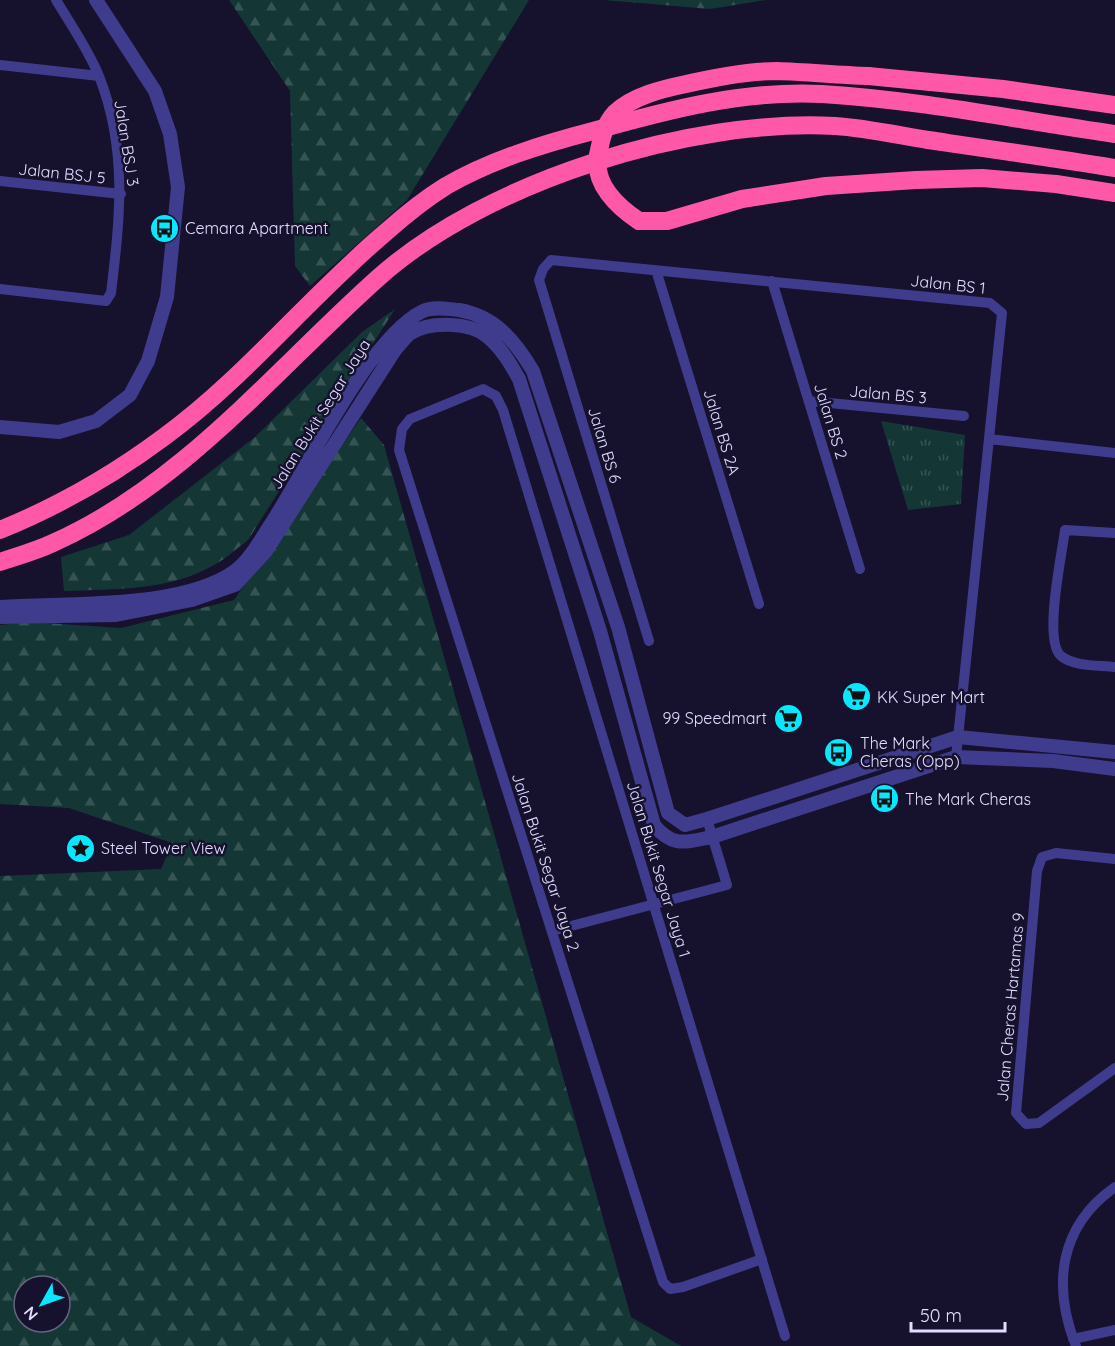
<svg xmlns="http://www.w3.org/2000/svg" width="1115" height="1346" viewBox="0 0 1115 1346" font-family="Quicksand,sans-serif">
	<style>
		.forest { fill: url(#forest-firs); fill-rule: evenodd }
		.park { fill: url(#park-tufts) }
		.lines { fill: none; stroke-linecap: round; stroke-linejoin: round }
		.minor { stroke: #3f3c8d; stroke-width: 10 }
		.tertiary { stroke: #3f3c8d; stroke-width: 14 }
		.motorway { stroke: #ff58a9; stroke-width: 18 }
		.motorway-bridge { stroke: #ff58a9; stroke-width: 18 }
		.labels { text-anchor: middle; stroke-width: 5; stroke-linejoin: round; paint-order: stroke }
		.street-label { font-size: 16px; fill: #e1ddff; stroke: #16112d }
		.poi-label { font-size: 16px; fill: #e1ddff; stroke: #16112d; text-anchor: start }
	</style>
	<defs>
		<pattern id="forest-firs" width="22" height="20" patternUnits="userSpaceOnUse" patternTransform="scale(1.5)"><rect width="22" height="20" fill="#143736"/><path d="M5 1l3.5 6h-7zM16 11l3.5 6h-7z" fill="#365454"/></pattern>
		<pattern id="park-tufts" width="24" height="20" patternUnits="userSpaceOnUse" patternTransform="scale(1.5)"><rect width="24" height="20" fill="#143736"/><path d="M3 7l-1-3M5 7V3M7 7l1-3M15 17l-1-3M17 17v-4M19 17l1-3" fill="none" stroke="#365454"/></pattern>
	</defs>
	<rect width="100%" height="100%" fill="#16112d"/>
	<path class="forest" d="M 229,0 L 529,0 L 407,200 L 310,286 L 295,266 L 290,91 Z
		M 604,0 L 766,0 L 710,9 Z
		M 395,309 L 248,540 C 237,548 226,559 214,565 C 169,591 114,589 64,591 L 61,557 L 129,535 L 255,437 L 362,332 Z
		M 361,418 L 384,445 L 631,1317 L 681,1346 L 0,1346 L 0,876 L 161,869 L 172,843 L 69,808 L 0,804 L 0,625 L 31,622 L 121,628 L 234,600 ZM 24,1286 L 60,1286 L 60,1322 L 24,1322 Z"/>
	<path class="park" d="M 881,421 L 965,435 L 961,504 L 908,510 Z"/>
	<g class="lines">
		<path class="minor" d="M 0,65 L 99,76
			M 0,181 L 121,194
			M 656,270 L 759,604
			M 772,281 L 860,569
			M 0,289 L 106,301 L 111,293 C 120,218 128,150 99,76 C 88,49 71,25 56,0
			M 809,401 L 964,416
			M 989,439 L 1115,453
			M 1115,533 L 1065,530 C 1062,554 1043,641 1061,656 C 1075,667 1099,665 1115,667
			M 649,641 L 539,280 L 543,269 L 551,260 L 990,303 L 1002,313 L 956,757
			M 1115,859 L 1056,853 L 1042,857 L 1037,871 L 1016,1113 L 1026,1124 L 1039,1123 L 1115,1068
			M 552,931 L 727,885 L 707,819
			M 762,1259 L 683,1287 L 670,1289 L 663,1282 L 399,450 L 402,429 L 410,419 L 483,389 L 496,396 L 503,410 C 597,719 692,1028 785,1336
			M 1073,1339 L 1115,1330
			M 1076,1346 C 1052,1286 1059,1226 1115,1187"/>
		<path class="tertiary" d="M 0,427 L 59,432 L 96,421 L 130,395 L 148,361 L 167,297 L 178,187 L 170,134 L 155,91 L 96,0
			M 0,607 C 66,602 181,610 235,571 C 250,560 261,539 271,524 C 306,470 369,337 423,311 C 433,306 448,309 459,310 C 495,316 515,341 533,371 L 618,627 L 668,813 L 685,825 L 707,819 L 958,737 L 1115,752
			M 0,617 L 116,615 L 192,600 L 235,585 L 266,551 L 395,350 C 400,345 405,337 411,333 C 431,321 470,322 488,337 C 502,349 510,363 519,379 L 600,631 L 654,825 C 673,848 685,842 712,837 L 956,757 L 1053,761 L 1115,769"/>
		<path class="motorway" d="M 868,76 L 1003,89 L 1115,105
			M 639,221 L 667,221 L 742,199 L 826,186 L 916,180 L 982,178 L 1056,184 L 1115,193
			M 0,530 C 59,506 113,475 164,437 C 245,378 309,297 386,232 C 404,216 425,199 446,186 C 491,160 543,144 593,131 C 668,110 743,90 822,94 C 920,100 1018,120 1115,134
			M 0,562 C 18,556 36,551 53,543 C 183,485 275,370 378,278 C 486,181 691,118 835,126 C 866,128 897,135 928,140 C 990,149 1053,158 1115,168"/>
		<path class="motorway-bridge" d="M 639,221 C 618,207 593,184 598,155 C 601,140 604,125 615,113 C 633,96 662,89 686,84 C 716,77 746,71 777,71 C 807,72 838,75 868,76"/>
	</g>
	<defs>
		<symbol id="bus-disc" viewBox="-11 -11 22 22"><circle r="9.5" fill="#09e7ff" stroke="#16112d"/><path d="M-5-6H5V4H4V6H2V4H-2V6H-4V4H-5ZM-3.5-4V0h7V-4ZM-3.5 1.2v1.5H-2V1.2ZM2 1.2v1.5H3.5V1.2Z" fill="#111"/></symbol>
		<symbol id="supermarket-disc" viewBox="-11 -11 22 22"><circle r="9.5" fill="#09e7ff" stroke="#16112d"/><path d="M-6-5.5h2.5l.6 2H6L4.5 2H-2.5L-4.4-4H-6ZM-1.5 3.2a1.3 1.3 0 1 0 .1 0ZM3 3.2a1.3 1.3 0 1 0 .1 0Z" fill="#111"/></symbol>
		<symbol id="sight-disc" viewBox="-11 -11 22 22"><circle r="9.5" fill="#09e7ff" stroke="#16112d"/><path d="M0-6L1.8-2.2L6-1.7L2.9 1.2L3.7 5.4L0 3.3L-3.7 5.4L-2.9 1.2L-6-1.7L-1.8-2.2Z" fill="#111"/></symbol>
	</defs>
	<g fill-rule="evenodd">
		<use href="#bus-disc" x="148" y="212" width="33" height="33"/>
		<use href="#supermarket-disc" x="840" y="680" width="33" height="33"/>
		<use href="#supermarket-disc" x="772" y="702" width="33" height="33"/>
		<use href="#bus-disc" x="822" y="736" width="33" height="33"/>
		<use href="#bus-disc" x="868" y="782" width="33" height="33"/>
		<use href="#sight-disc" x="64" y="832" width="33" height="33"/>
	</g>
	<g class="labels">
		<g class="street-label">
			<text transform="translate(127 143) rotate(81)" y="6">Jalan BSJ 3</text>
			<text transform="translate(62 173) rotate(6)" y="6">Jalan BSJ 5</text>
			<text transform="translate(948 284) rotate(6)" y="6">Jalan BS 1</text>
			<text transform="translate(888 394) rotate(5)" y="6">Jalan BS 3</text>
			<text transform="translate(320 414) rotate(-58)" y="6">Jalan Bukit Segar Jaya</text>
			<text transform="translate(831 421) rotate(73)" y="6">Jalan BS 2</text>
			<text transform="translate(722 432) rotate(73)" y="6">Jalan BS 2A</text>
			<text transform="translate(605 445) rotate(73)" y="6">Jalan BS 6</text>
			<text transform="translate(546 862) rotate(72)" y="6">Jalan Bukit Segar Jaya 2</text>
			<text transform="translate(659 869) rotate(73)" y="6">Jalan Bukit Segar Jaya 1</text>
			<text transform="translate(1010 1007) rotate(-85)" y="6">Jalan Cheras Hartamas 9</text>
		</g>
		<g class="poi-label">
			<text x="185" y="234">Cemara Apartment</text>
			<text x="877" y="703">KK Super Mart</text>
			<text x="767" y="724" text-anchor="end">99 Speedmart</text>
			<text x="860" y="749">The Mark<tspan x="860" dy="18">Cheras (Opp)</tspan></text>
			<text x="905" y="805">The Mark Cheras</text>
			<text x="101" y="854">Steel Tower View</text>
		</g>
	</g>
	<g transform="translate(42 1304) rotate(230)"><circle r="28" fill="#16112d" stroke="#676381" stroke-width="1.5"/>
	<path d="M0-4.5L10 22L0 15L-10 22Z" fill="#09e7ff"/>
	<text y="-9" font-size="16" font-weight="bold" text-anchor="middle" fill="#e1ddff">N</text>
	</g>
	<path d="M911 1322v9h94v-9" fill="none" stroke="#e1ddff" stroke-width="3"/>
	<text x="920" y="1322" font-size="18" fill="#e1ddff" stroke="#16112d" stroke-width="4.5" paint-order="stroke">50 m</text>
</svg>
